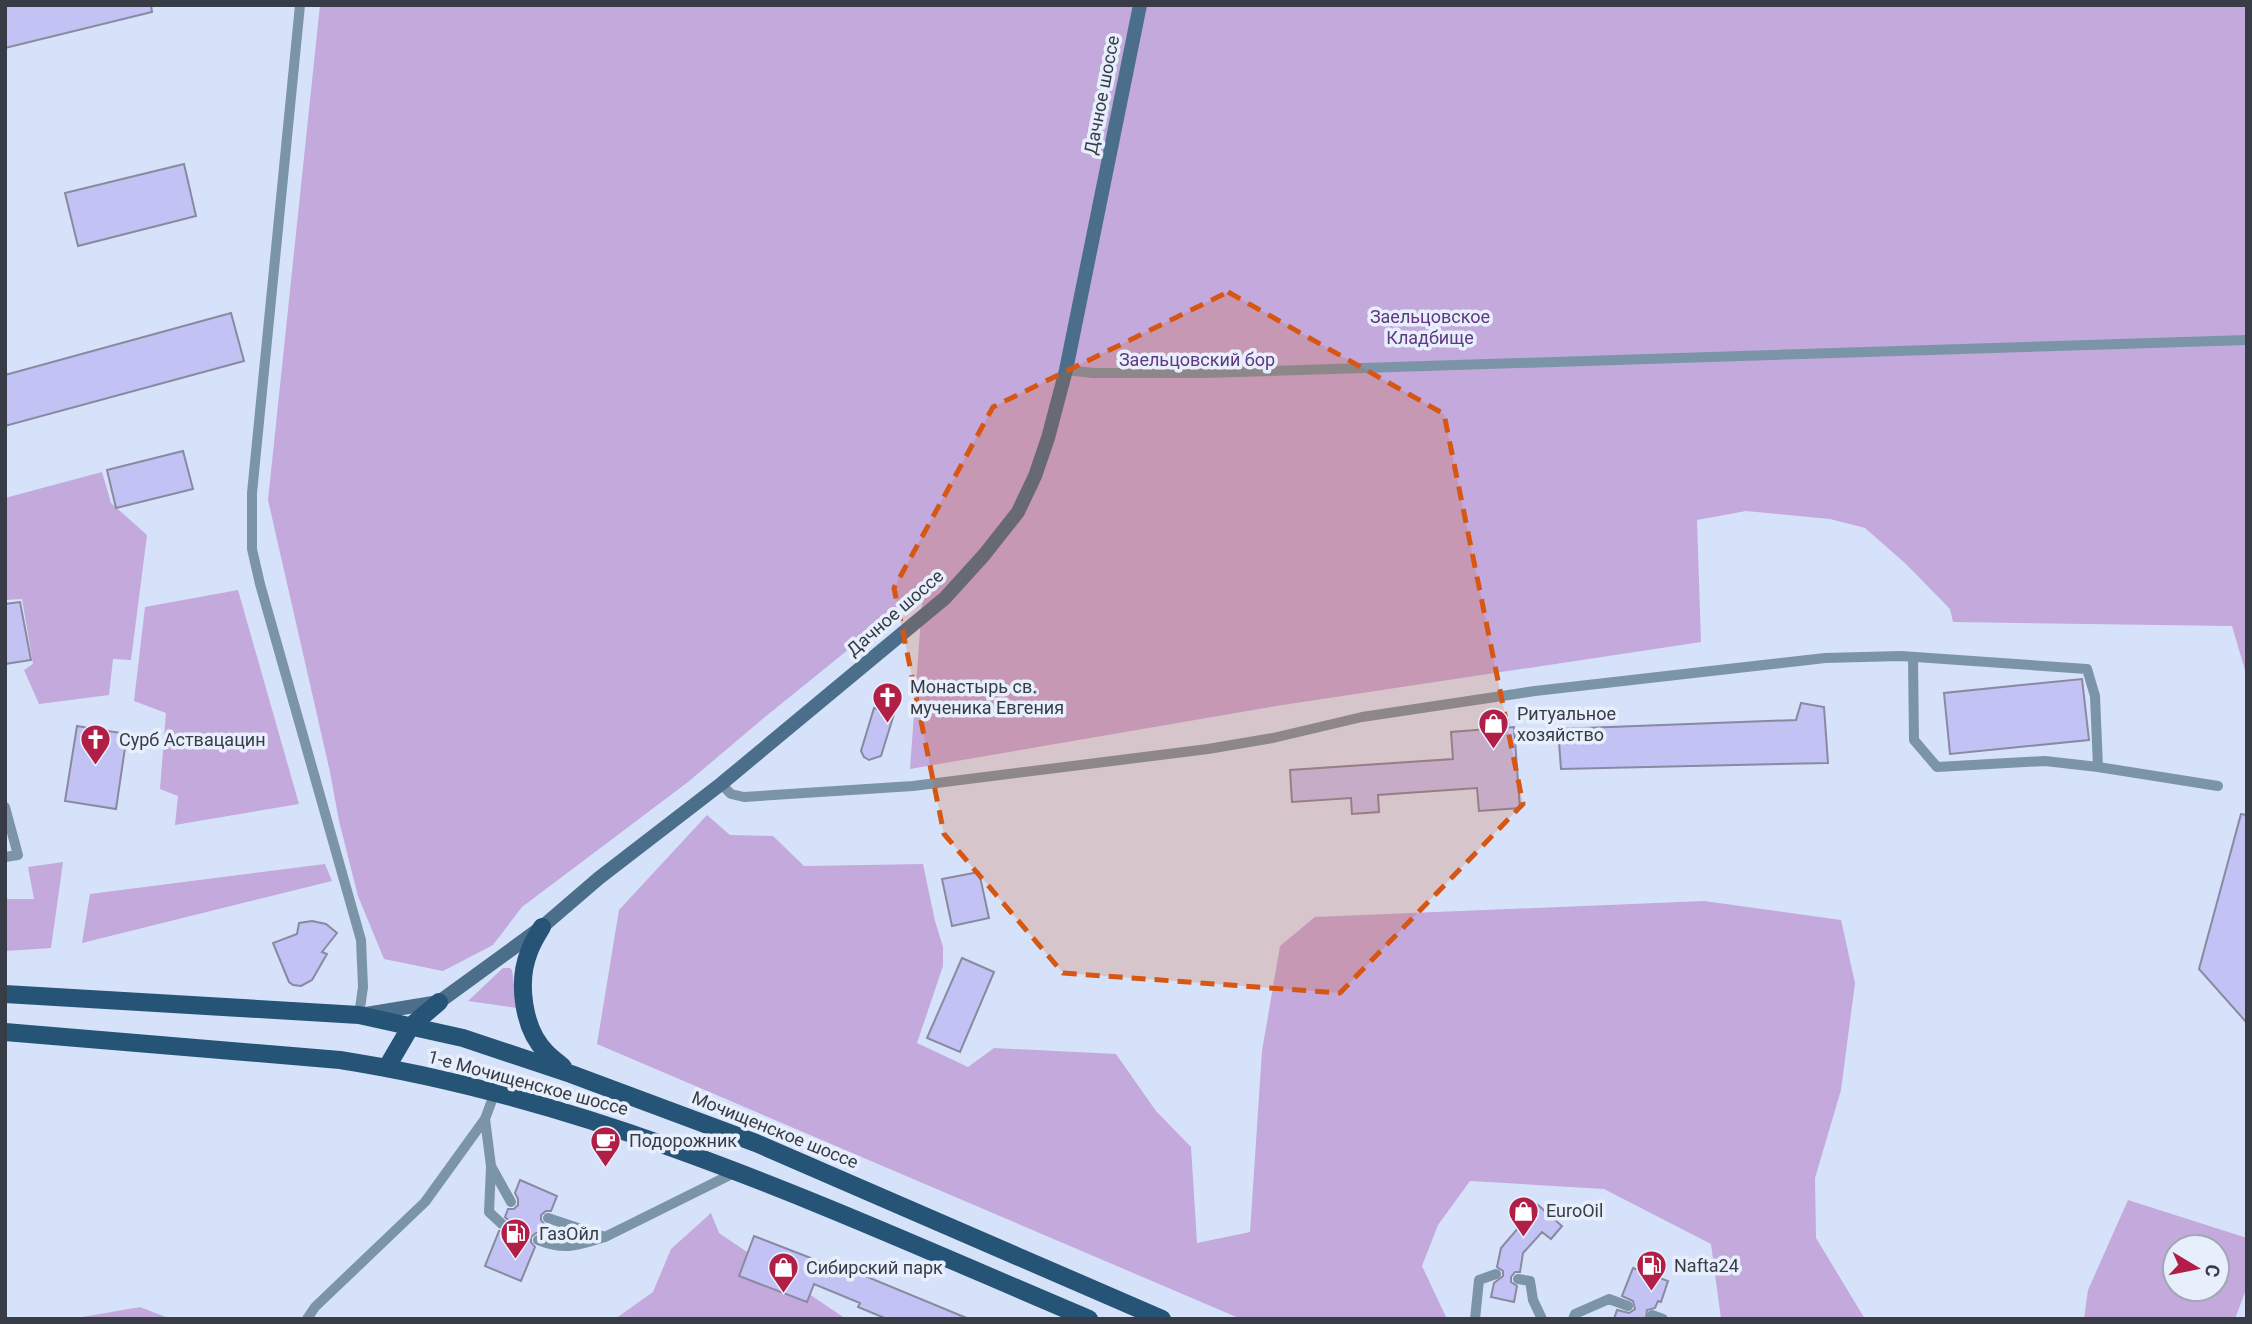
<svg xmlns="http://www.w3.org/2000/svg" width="2252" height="1324" viewBox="0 0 2252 1324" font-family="Roboto,sans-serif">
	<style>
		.green { fill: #c3a9dc; fill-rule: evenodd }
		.building { fill: #c3c2f5; stroke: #8989a0; stroke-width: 2 }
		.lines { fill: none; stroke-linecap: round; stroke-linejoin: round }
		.lane { stroke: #7c94a8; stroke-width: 10 }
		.secondary { stroke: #4b6f8b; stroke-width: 14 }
		.primary { stroke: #265476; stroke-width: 18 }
		.marked { fill: #d65612; fill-opacity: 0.2; stroke: #d65612; stroke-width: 5; stroke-dasharray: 14 9; stroke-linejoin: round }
		.labels { text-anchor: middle; stroke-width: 7; stroke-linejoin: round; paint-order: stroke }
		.street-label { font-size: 18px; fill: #383c46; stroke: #e7effd }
		.park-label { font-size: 18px; fill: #60387f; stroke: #e7effd }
		.poi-label { font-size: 18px; fill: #383c46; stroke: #e7effd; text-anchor: start }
	</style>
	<rect width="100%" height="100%" fill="#d6e2f9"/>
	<path class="green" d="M 320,5 L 2247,5 L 2247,677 L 2232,626 L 1953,622 L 1950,609 L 1906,564 L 1865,528 L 1830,519 L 1746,511 L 1697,520 L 1701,642 L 1276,706 L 910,769 L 923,589 L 765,717 L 688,782 L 522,907 L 493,945 L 443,971 L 384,959 L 358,896 L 339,821 L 330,772 L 268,500 Z
		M 102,472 L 111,503 L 147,535 L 131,660 L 113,659 L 109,695 L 39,704 L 24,670 L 33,664 L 22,599 L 5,600 L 5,498 Z
		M 238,590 L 299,804 L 175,825 L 178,796 L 160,789 L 166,713 L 134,701 L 145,607 Z
		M 707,815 L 730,835 L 773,836 L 804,866 L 923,864 L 935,921 L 943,947 L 943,966 L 917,1043 L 968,1067 L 994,1048 L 1116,1054 L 1156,1111 L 1191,1147 L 1197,1243 L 1250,1232 L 1262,1051 L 1280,946 L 1315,917 L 1704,901 L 1841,920 L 1855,983 L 1841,1090 L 1815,1178 L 1816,1238 L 1865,1319 L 1721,1319 L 1711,1244 L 1604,1189 L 1470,1181 L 1438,1225 L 1422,1266 L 1447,1319 L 1241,1319 L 597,1044 L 619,910 Z
		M 63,862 L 51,948 L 5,951 L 5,899 L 34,899 L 28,867 Z
		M 325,864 L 332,881 L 82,943 L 90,894 Z
		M 503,968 L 510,968 L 512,970 L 517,1008 L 468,1001 Z
		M 2128,1200 L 2247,1238 L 2247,1287 L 2235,1319 L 2084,1319 L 2088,1290 ZM 2175,1247 L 2217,1247 L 2217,1289 L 2175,1289 Z
		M 711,1213 L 719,1233 L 846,1319 L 615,1319 L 653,1292 L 671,1249 Z
		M 140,1307 L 171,1319 L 71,1319 Z"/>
	<path class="building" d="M 5,5 L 151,5 L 152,12 L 5,48 Z
		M 184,164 L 196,216 L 78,246 L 65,193 Z
		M 231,313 L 244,361 L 5,426 L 5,375 Z
		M 183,451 L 193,489 L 116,508 L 107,470 Z
		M 20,602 L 31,660 L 5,664 L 5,604 Z
		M 2082,679 L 2089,740 L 1950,754 L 1944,693 Z
		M 1801,703 L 1824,707 L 1828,763 L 1561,769 L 1558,729 L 1796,720 Z
		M 874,708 L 894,714 L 881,756 L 869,760 L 864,757 L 861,751 Z
		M 77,726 L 127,734 L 116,809 L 65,801 Z
		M 1514,727 L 1520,808 L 1479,811 L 1477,788 L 1378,795 L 1379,812 L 1352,814 L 1351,798 L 1292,802 L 1290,770 L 1453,759 L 1451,732 Z
		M 2241,814 L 2247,815 L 2247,1023 L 2199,969 Z
		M 979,872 L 989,918 L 952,926 L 942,879 Z
		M 312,921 L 326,924 L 337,933 L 322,952 L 327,954 L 312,980 L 301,986 L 293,985 L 289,982 L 273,943 L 297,934 L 299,923 Z
		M 962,958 L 994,972 L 960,1052 L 927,1038 Z
		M 520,1180 L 557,1196 L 551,1211 L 546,1211 L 541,1215 L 541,1220 L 545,1225 L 541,1233 L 536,1233 L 531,1237 L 531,1242 L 535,1247 L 521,1281 L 485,1266 L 499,1231 L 505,1231 L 509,1226 L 509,1221 L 505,1217 L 508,1209 L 514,1209 L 518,1205 L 518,1199 L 515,1193 Z
		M 1538,1205 L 1562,1226 L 1551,1239 L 1542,1232 L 1523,1253 L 1520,1272 L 1515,1272 L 1511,1277 L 1511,1282 L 1517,1286 L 1514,1302 L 1491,1297 L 1494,1283 L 1503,1276 L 1503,1271 L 1497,1267 L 1501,1248 Z
		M 754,1236 L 839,1269 L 841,1266 L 969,1319 L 887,1319 L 858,1307 L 860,1303 L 814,1284 L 807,1302 L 739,1276 Z
		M 1633,1268 L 1668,1281 L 1661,1302 L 1658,1301 L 1655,1308 L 1647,1310 L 1646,1319 L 1614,1319 L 1617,1310 L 1629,1313 L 1635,1309 L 1633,1301 L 1622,1296 Z"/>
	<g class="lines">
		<path class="lane" d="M 300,5 L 252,493 L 252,549 L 260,584 L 361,940 L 363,987 L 359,1015
			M 1066,370 L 1093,373 L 1205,373 L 2247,340
			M 1913,658 L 1914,740 L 1937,767 L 2045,761 L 2098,767 L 2218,786
			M 721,784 L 731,794 L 744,797 L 913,786 L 1208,749 L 1273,738 L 1362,717 L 1535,691 L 1825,658 L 1901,656 L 2087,669 L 2095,696 L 2098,767
			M 5,807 L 18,855 L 5,857
			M 485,1119 L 491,1166 L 511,1202
			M 491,1167 L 489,1212 L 502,1224
			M 548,1218 L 605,1237 L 738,1171
			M 538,1240 C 566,1251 578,1245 605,1237
			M 1518,1279 L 1530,1281 L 1533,1300 L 1542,1319
			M 1652,1315 L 1663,1319
			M 307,1319 L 315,1307 L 425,1202 L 485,1119 L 495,1092
			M 1475,1319 L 1479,1280 L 1496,1274
			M 1573,1319 L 1575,1314 L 1609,1299 L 1628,1306"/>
		<path class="secondary" d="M 366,1014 L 439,1002 L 542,927 L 599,878 L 721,784 L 945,598 L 984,555 L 1018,512 L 1035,476 L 1048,438 L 1066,370 L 1140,5"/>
		<path class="primary" d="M 542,927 C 537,935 532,943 529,952 C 517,982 523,1029 546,1052 C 551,1058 558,1062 563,1067
			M 5,994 L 359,1015 L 463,1038 L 571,1074 L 756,1143 L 1162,1319
			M 5,1032 L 340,1060 C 604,1101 845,1216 1089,1319
			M 387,1067 L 411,1026 L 439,1002"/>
	</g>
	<path class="marked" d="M 1228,292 L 1444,414 L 1523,804 L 1340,993 L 1063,973 L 944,834 L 894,588 L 993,407 Z"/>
	<defs>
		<symbol id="church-pin" viewBox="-11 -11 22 30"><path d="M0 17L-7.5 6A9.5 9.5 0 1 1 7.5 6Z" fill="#b11e46" stroke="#e7effd"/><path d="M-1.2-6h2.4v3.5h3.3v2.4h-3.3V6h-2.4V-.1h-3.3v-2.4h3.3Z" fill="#fff"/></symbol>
		<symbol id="shop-pin" viewBox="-11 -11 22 30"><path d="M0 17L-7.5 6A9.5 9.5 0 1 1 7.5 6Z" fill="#b11e46" stroke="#e7effd"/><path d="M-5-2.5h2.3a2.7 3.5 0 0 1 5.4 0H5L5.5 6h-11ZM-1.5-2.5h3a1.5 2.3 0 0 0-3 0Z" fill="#fff"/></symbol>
		<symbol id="cafe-pin" viewBox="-11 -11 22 30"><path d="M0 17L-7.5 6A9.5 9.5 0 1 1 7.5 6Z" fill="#b11e46" stroke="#e7effd"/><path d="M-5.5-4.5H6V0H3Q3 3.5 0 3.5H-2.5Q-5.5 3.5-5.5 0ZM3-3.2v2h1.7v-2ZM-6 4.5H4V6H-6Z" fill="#fff"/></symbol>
		<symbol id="fuel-pin" viewBox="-11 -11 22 30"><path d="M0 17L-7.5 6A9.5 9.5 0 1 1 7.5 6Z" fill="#b11e46" stroke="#e7effd"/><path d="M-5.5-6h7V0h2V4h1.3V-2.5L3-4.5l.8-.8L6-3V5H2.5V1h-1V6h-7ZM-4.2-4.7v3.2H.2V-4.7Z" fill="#fff"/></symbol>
	</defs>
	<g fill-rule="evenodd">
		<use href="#church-pin" x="870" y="680" width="35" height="47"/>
		<use href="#shop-pin" x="1476" y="706" width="35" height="47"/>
		<use href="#church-pin" x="78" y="722" width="35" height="47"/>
		<use href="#cafe-pin" x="588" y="1124" width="35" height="47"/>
		<use href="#shop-pin" x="1506" y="1194" width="35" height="47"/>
		<use href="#fuel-pin" x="498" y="1216" width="35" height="47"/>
		<use href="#fuel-pin" x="1634" y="1248" width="35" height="47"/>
		<use href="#shop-pin" x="766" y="1250" width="35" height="47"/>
	</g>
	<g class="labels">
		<g class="street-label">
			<text transform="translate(1102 95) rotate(-79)" y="6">Дачное шоссе</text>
			<text transform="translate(895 613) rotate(-41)" y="6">Дачное шоссе</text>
			<text transform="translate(528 1083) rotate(15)" y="6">1-е Мочищенское шоссе</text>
			<text transform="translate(775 1130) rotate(22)" y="6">Мочищенское шоссе</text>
		</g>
		<g class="park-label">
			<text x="1430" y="323">Заельцовское<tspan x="1430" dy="21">Кладбище</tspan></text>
			<text x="1197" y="366">Заельцовский бор</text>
		</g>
		<g class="poi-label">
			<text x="910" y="693">Монастырь св.<tspan x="910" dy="21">мученика Евгения</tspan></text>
			<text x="1517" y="720">Ритуальное<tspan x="1517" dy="21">хозяйство</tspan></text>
			<text x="119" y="746">Сурб Аствацацин</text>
			<text x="629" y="1147">Подорожник</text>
			<text x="1546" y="1217">EuroOil</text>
			<text x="539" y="1240">ГазОйл</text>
			<text x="1674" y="1272">Nafta24</text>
			<text x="806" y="1274">Сибирский парк</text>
		</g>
	</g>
	<rect width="2252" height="1324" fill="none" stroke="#383c46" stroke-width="14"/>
	<g transform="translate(2196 1268) rotate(100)"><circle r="33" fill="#e7effd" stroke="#a1a7b4" stroke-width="2"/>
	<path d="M0-5L12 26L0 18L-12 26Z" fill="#b11e46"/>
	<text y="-10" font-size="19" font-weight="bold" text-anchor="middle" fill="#383c46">С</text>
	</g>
</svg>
